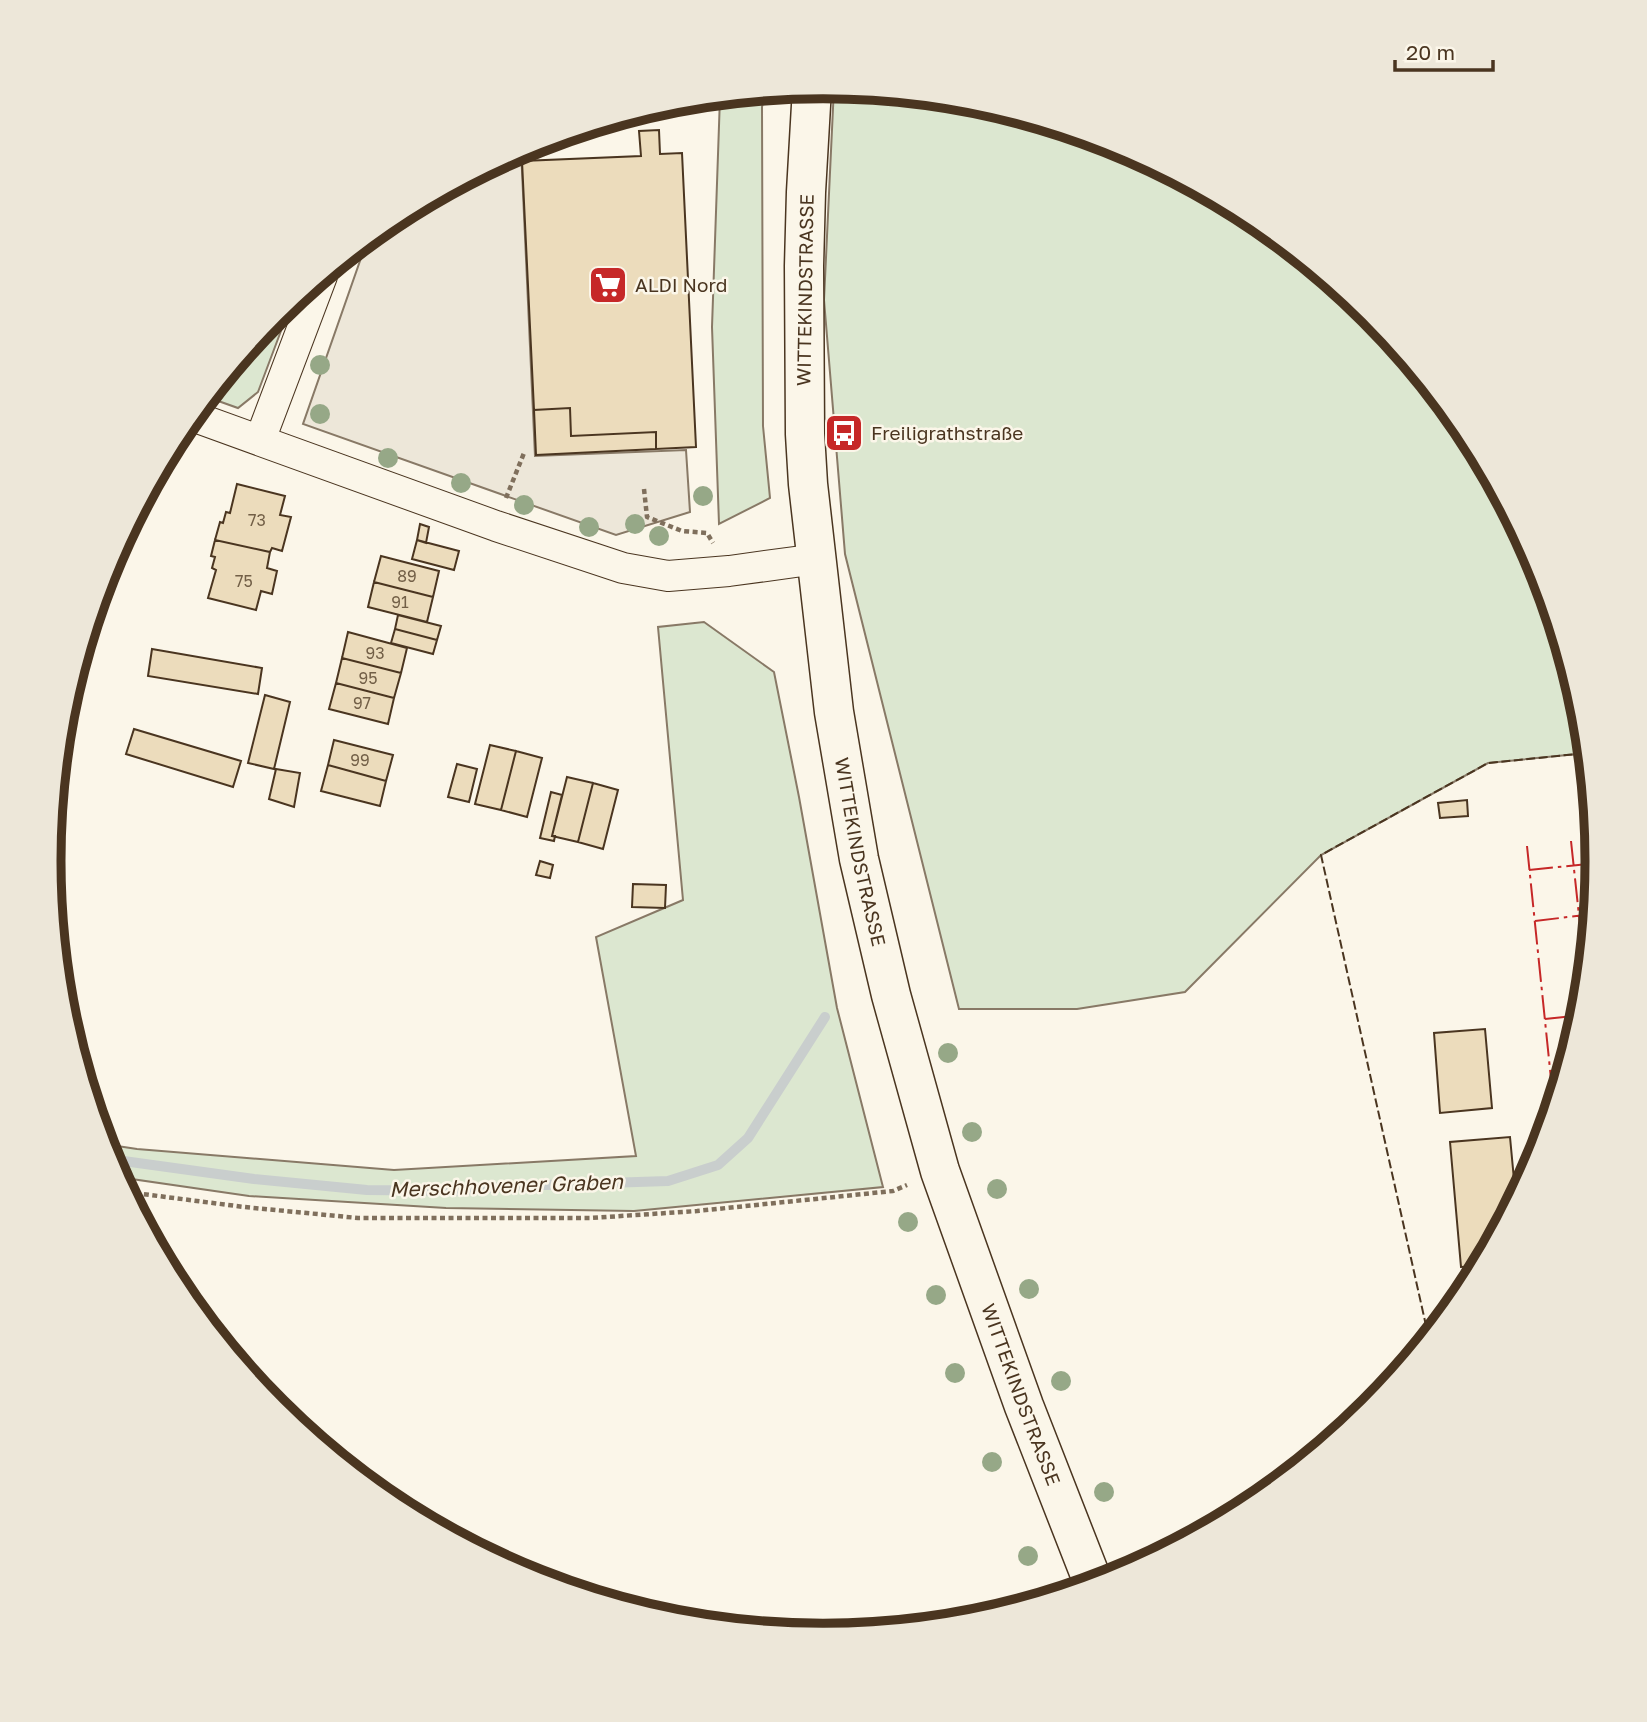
<svg xmlns="http://www.w3.org/2000/svg" width="1647" height="1722" viewBox="0 0 1647 1722" font-family="'Golos Text',sans-serif">
	<style>
		.green { fill: #dce7d0; stroke: #887966; stroke-width: 2 }
		.parking { fill: #ede7d9; stroke: #887966; stroke-width: 2 }
		.lines { fill: none; stroke-linecap: round; stroke-linejoin: round }
		.stream { stroke: #c9cecd; stroke-width: 10 }
		.building { fill: #ecdcbc; stroke: #4a3520; stroke-width: 2 }
		.street-casing { stroke: #4a3520; stroke-width: 32 }
		.secondary-casing { stroke: #4a3520; stroke-width: 41 }
		.path { stroke: #7f6f5c; stroke-width: 4.5; stroke-dasharray: 5 3.5; stroke-linecap: butt }
		.street { stroke: #fbf6e9; stroke-width: 30 }
		.secondary { stroke: #fbf6e9; stroke-width: 38 }
		.fence { stroke: #4a3520; stroke-width: 2; stroke-dasharray: 9 3.5; stroke-linecap: butt }
		.power { stroke: #c62828; stroke-width: 2; stroke-dasharray: 24 5 3.5 5; stroke-linecap: butt }
		.tree { fill: #96a887 }
		.labels { text-anchor: middle; stroke-width: 5; stroke-linejoin: round; paint-order: stroke }
		.number-label { font-size: 16px; fill: #725f47 }
		.poi-label { font-size: 19px; fill: #4a3520; stroke: #fbf6e9; text-anchor: start }
		.street-label { font-size: 19px; fill: #4a3520; stroke: #fbf6e9 }
		.water-label { font-size: 21px; font-style: italic; fill: #4a3520; stroke: #fbf6e9 }
		.rim { fill: none; stroke: #4a3520; stroke-width: 9 }
	</style>
	<rect width="100%" height="100%" fill="#fbf6e9"/>
	<path class="green" d="M 834,87 L 975,101 L 1120,146 L 1254,217 L 1371,314 L 1468,431 L 1539,565 L 1583,710 L 1587,753 L 1488,763 L 1321,855 L 1185,992 L 1077,1009 L 959,1009 L 845,554 L 824,300 Z
		M 765,92 L 762,107 L 763,426 L 770,498 L 719,524 L 712,327 L 720,97 Z
		M 293,299 L 258,392 L 238,408 L 207,397 L 276,313 Z
		M 704,622 L 774,672 L 799,797 L 837,1008 L 883,1187 L 634,1211 L 446,1208 L 249,1196 L 118,1177 L 108,1157 L 104,1144 L 137,1149 L 394,1170 L 636,1156 L 596,937 L 683,900 L 658,627 Z"/>
	<path class="parking" d="M 521,149 L 535,456 L 686,450 L 690,512 L 616,535 L 303,424 L 368,238 L 394,217 Z"/>
	<g class="lines">
		<path class="stream" d="M 109,1159 L 254,1179 L 367,1190 L 456,1191 L 515,1186 L 668,1181 L 718,1165 L 748,1138 L 825,1017"/>
	</g>
	<path class="building" d="M 659,130 L 660,154 L 682,153 L 696,447 L 656,449 L 656,432 L 571,436 L 570,408 L 534,410 L 522,161 L 641,156 L 639,131 Z
		M 570,408 L 571,436 L 656,432 L 656,449 L 536,455 L 534,410 Z
		M 237,484 L 285,496 L 280,515 L 291,517 L 282,551 L 272,548 L 270,552 L 215,540 L 220,522 L 223,523 L 226,512 L 230,513 Z
		M 420,524 L 429,527 L 426,543 L 417,540 Z
		M 215,540 L 270,552 L 267,568 L 277,571 L 272,594 L 261,591 L 256,610 L 208,598 L 216,570 L 212,568 L 215,557 L 211,556 Z
		M 417,540 L 459,551 L 454,570 L 412,559 Z
		M 381,556 L 439,571 L 433,597 L 374,582 Z
		M 374,582 L 433,597 L 427,622 L 368,607 Z
		M 398,615 L 441,626 L 437,640 L 395,629 Z
		M 395,629 L 437,640 L 433,654 L 391,643 Z
		M 348,632 L 407,648 L 401,673 L 342,658 Z
		M 152,649 L 262,668 L 258,694 L 148,676 Z
		M 342,658 L 401,673 L 394,698 L 336,683 Z
		M 336,683 L 394,698 L 388,724 L 329,709 Z
		M 265,695 L 290,702 L 274,769 L 248,763 Z
		M 134,729 L 241,761 L 233,787 L 126,754 Z
		M 334,740 L 393,755 L 386,781 L 328,765 Z
		M 490,745 L 516,751 L 501,810 L 475,804 Z
		M 516,751 L 542,758 L 527,817 L 501,810 Z
		M 457,764 L 477,769 L 469,802 L 448,797 Z
		M 328,765 L 386,781 L 380,806 L 321,791 Z
		M 276,769 L 300,773 L 294,807 L 269,799 Z
		M 567,777 L 593,783 L 578,842 L 552,836 Z
		M 593,783 L 618,790 L 603,849 L 578,842 Z
		M 551,792 L 562,795 L 552,836 L 555,836 L 554,841 L 540,838 Z
		M 1467,800 L 1468,816 L 1440,818 L 1438,803 Z
		M 540,861 L 553,865 L 550,878 L 536,875 Z
		M 633,884 L 666,885 L 665,908 L 632,907 Z
		M 1485,1029 L 1492,1108 L 1440,1113 L 1434,1033 Z
		M 1510,1137 L 1516,1201 L 1481,1266 L 1461,1267 L 1450,1142 Z"/>
	<g class="lines">
		<defs>
			<path id="street" d="M 192,416 L 496,526 L 623,568 L 668,576 L 729,571 L 817,559
				M 260,440 L 322,276"/>
			<g id="secondary">
				<path id="s1" d="M 812,88 L 806,192 L 804,266 L 805,434 L 808,484 L 834,712 L 859,859 L 891,995 L 940,1171 L 1024,1406 L 1094,1585"/>
			</g>
		</defs>
		<use href="#street" class="street-casing"/>
		<use href="#secondary" class="secondary-casing"/>
		<path class="path" d="M 644,489 L 647,517 L 682,531 L 707,533 L 713,543
			M 506,498 L 524,453
			M 127,1192 L 244,1207 L 358,1218 L 591,1218 L 697,1211 L 893,1191 L 907,1185"/>
		<use href="#street" class="street"/>
		<use href="#secondary" class="secondary"/>
		<path class="fence" d="M 1429,1339 L 1321,855 L 1488,763 L 1587,753"/>
		<path class="power" d="M 1571,841 L 1586,981
			M 1527,846 L 1554,1108
			M 1529,870 L 1598,863
			M 1535,921 L 1593,914
			M 1545,1019 L 1582,1015"/>
	</g>
	<g class="tree">
		<circle cx="320" cy="365" r="10"/>
		<circle cx="320" cy="414" r="10"/>
		<circle cx="388" cy="458" r="10"/>
		<circle cx="461" cy="483" r="10"/>
		<circle cx="703" cy="496" r="10"/>
		<circle cx="524" cy="505" r="10"/>
		<circle cx="635" cy="524" r="10"/>
		<circle cx="589" cy="527" r="10"/>
		<circle cx="659" cy="536" r="10"/>
		<circle cx="948" cy="1053" r="10"/>
		<circle cx="972" cy="1132" r="10"/>
		<circle cx="997" cy="1189" r="10"/>
		<circle cx="908" cy="1222" r="10"/>
		<circle cx="1029" cy="1289" r="10"/>
		<circle cx="936" cy="1295" r="10"/>
		<circle cx="955" cy="1373" r="10"/>
		<circle cx="1061" cy="1381" r="10"/>
		<circle cx="992" cy="1462" r="10"/>
		<circle cx="1104" cy="1492" r="10"/>
		<circle cx="1028" cy="1556" r="10"/>
	</g>
	<defs>
		<symbol id="supermarket-square" viewBox="-11 -11 22 22"><rect x="-9" y="-9" width="18" height="18" rx="4" fill="#c62828" stroke="#fbf6e9"/><path d="M-6-5.5h2.5l.6 2H6L4.5 2H-2.5L-4.4-4H-6ZM-1.5 3.2a1.3 1.3 0 1 0 .1 0ZM3 3.2a1.3 1.3 0 1 0 .1 0Z" fill="#fff"/></symbol>
		<symbol id="bus-square" viewBox="-11 -11 22 22"><rect x="-9" y="-9" width="18" height="18" rx="4" fill="#c62828" stroke="#fbf6e9"/><path d="M-5-6H5V4H4V6H2V4H-2V6H-4V4H-5ZM-3.5-4V0h7V-4ZM-3.5 1.2v1.5H-2V1.2ZM2 1.2v1.5H3.5V1.2Z" fill="#fff"/></symbol>
	</defs>
	<g fill-rule="evenodd">
		<use href="#supermarket-square" x="586" y="263" width="44" height="44"/>
		<use href="#bus-square" x="822" y="411" width="44" height="44"/>
	</g>
	<g class="labels">
		<g class="number-label">
			<text x="257" y="526">73</text>
			<text x="407" y="582">89</text>
			<text x="244" y="587">75</text>
			<text x="400" y="608">91</text>
			<text x="375" y="659">93</text>
			<text x="368" y="684">95</text>
			<text x="362" y="709">97</text>
			<text x="360" y="766">99</text>
		</g>
		<g class="poi-label">
			<text x="635" y="292">ALDI Nord</text>
			<text x="871" y="440">Freiligrathstraße</text>
		</g>
		<g class="street-label">
			<text transform="translate(805 290) rotate(-89)" y="7">WITTEKINDSTRASSE</text>
			<text dy="7" stroke="none"><textPath href="#s1" startOffset="768">WITTEKINDSTRASSE</textPath></text>
			<text dy="7" stroke="none"><textPath href="#s1" startOffset="1335">WITTEKINDSTRASSE</textPath></text>
		</g>
		<g class="water-label">
			<text transform="translate(506 1186) rotate(-2)" y="7">Merschhovener Graben</text>
		</g>
	</g>
	<path d="M0 0H1647V1722H0ZM61 861a762 762 0 1 1 1524 0a762 762 0 1 1-1524 0Z" fill="#ede7d9" fill-rule="evenodd"/>
	<path class="rim" d="M61 861a762 762 0 1 1 1524 0a762 762 0 1 1-1524 0Z"/>
	<path d="M1395 60v10h98v-10" fill="none" stroke="#4a3520" stroke-width="3.5"/>
	<text x="1406" y="60" font-size="21" fill="#4a3520" stroke="#fbf6e9" stroke-width="5" paint-order="stroke">20 m</text>
</svg>
